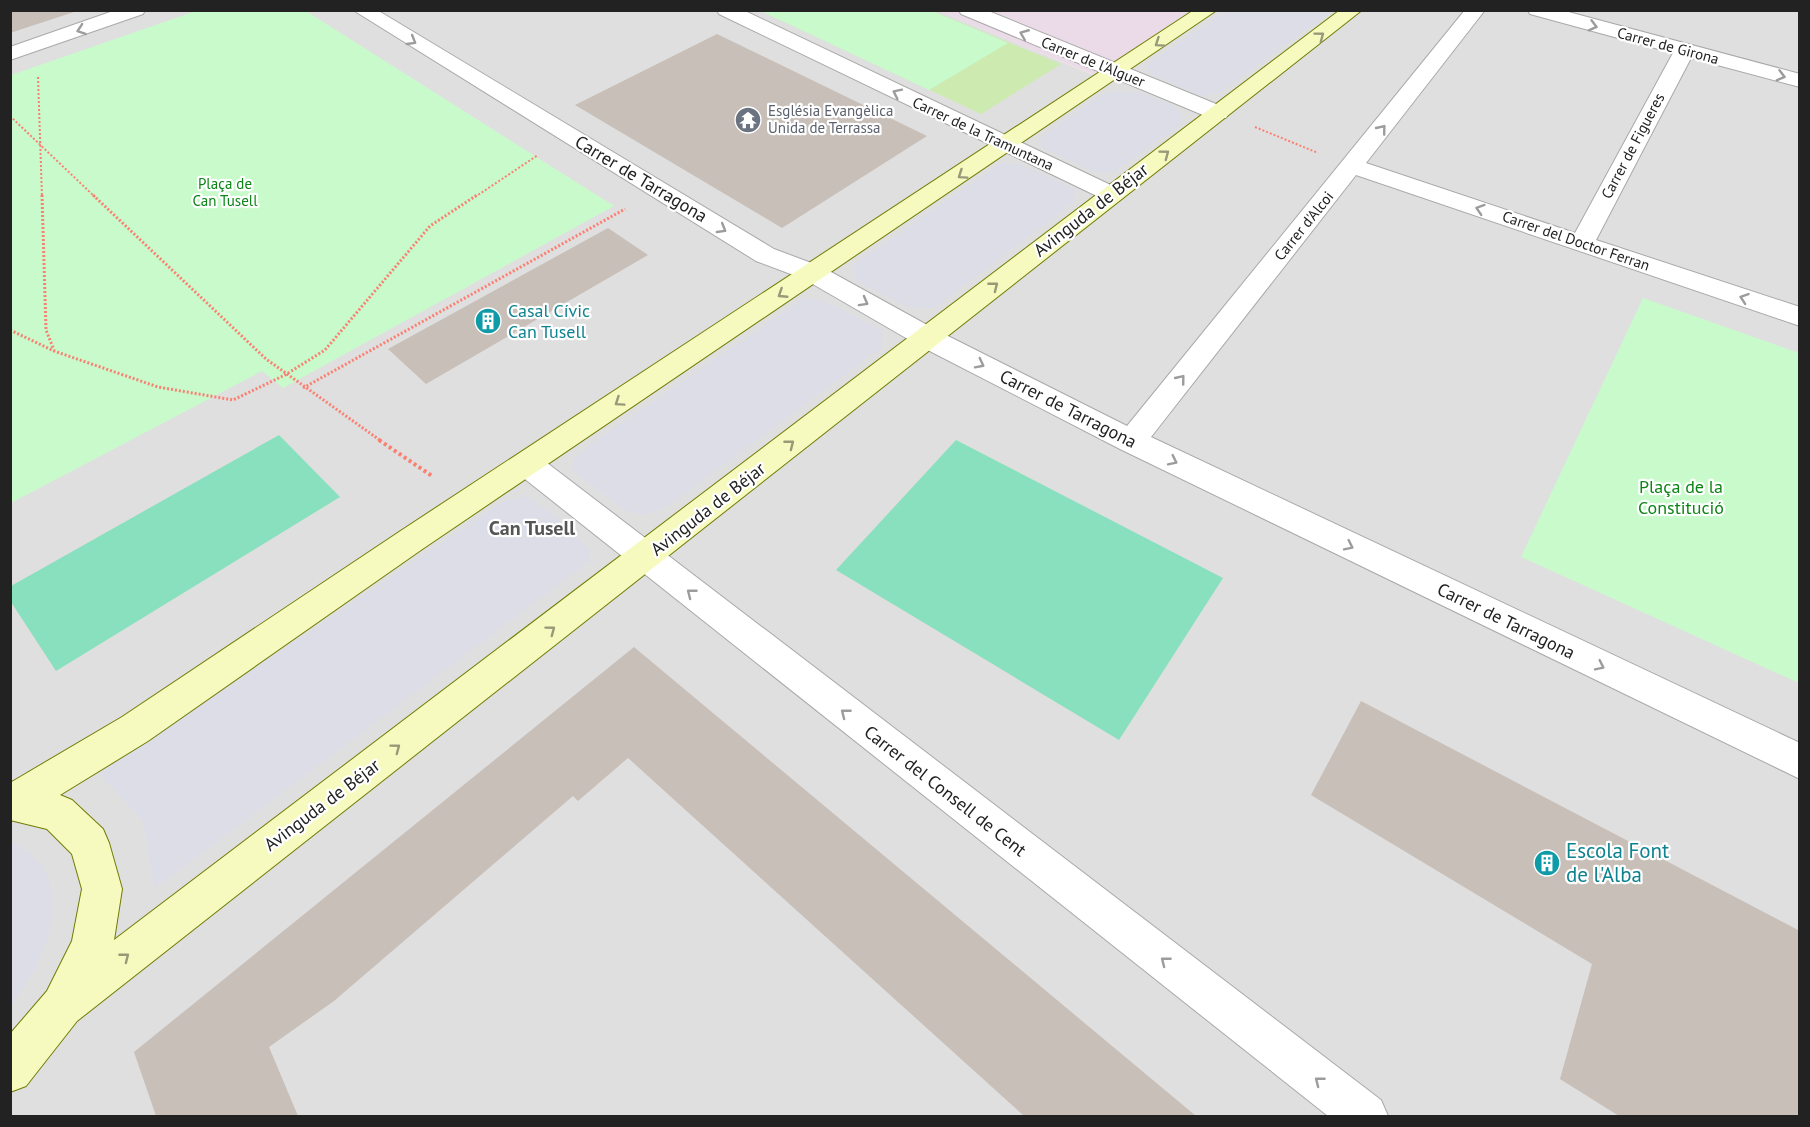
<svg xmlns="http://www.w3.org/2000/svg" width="1810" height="1127" viewBox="0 0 1810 1127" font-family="'PT Sans',sans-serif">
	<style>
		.residential { fill: #e0dfdf }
		.industrial { fill: #ebdbe8 }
		.grass { fill: #cdebb0 }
		.park { fill: #c8facc }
		.pitch { fill: #88e0be }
		.plaza { fill: #dddde8 }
		.building { fill: #c7bfb8 }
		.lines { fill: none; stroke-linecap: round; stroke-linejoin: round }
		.street-casing { stroke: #a9a9a9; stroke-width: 2 }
		.secondary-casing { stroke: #707d05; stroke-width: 2 }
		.path-far2 { stroke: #fa8072; stroke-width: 2; stroke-dasharray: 2 2; stroke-linecap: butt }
		.path-far1 { stroke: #fa8072; stroke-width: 3; stroke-dasharray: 2 2; stroke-linecap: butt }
		.path { stroke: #fa8072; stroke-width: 4; stroke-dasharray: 3 3; stroke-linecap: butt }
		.street { fill: #fff; fill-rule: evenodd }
		.secondary { fill: #f7fabf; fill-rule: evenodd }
		.oneway { stroke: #9c9c9c }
		.oneway2 { stroke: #979978 }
		.labels { text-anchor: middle; stroke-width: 4.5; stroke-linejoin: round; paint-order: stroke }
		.far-street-label { font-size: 15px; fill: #222; stroke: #fff }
		.far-worship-label { font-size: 15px; fill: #5b616d; stroke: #fff; text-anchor: start }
		.far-park-label { font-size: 15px; fill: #0c8416; stroke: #fff }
		.street-label { font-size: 18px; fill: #222; stroke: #fff }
		.culture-label { font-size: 18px; fill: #0d838f; stroke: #fff; text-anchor: start }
		.park-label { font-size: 18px; fill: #0c8416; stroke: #fff }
		.neighbourhood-label { font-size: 20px; font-weight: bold; fill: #555; stroke: #fff }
		.near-culture-label { font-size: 21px; fill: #0d838f; stroke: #fff; text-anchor: start }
	</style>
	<rect width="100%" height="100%" fill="#f2efe9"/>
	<path class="residential" d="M 10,11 L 940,11 L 1110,82 L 1212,11 L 1799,11 L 1799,1116 L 11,1116 Z"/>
	<path class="industrial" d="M 940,11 L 1212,11 L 1111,82 Z"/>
	<path class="grass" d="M 761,11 L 932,11 L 1061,64 L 981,114 Z"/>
	<path class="park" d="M 196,11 L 306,11 L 614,206 L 283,388 L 262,371 L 11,503 L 11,75 Z
		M 761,11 L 932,11 L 1008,43 L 929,90 Z
		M 1643,298 L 1799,353 L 1799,683 L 1521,557 Z"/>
	<path class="pitch" d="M 279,435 L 340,497 L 56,671 L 11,602 L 11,586 Z
		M 956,440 L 1223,578 L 1119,740 L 836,570 Z"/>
	<path class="plaza" d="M 1227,10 L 1332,10 L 1332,11 L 1221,92 L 1202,96 L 1149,74 L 1146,65 Z
		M 1112,92 L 1138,92 L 1174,106 L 1181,115 L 1181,125 L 1114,172 L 1094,172 L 1041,147 L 1040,138 L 1100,95 Z
		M 1001,163 L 1020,164 L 1076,190 L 1073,203 L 933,309 L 907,307 L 855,281 L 854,264 Z
		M 804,298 L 825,301 L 883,331 L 881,348 L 670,505 L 645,515 L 626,511 L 572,470 L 574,458 L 594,442 Z
		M 528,496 L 559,519 L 590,550 L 590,561 L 154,889 L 143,821 L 99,773 L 503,501 Z
		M 11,842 L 28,851 L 41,864 L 49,880 L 52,898 L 52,920 L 46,944 L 35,969 L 11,1007 Z"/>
	<path class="building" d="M 10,10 L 77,10 L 77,11 L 10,33 Z
		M 717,34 L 927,136 L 782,228 L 575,105 Z
		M 608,228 L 648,255 L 426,384 L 388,349 Z
		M 634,647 L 695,698 L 1196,1116 L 1024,1116 L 628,758 L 578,801 L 573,796 L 334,1001 L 269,1047 L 298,1116 L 156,1116 L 134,1052 Z
		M 1361,701 L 1800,931 L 1800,1116 L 1619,1116 L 1560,1079 L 1592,964 L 1311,795 Z"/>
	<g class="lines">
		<defs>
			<path id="street" d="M 116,10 L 145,10 L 143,14 L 10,60 L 10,47 Z
				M 353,10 L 377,10 L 774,249 L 822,267 L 938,331 L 1127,426 L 1465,10 L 1485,10 L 1366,163 L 1575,233 L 1673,53 L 1530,14 L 1528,10 L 1561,10 L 1800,74 L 1800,87 L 1691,58 L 1596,240 L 1800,307 L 1800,326 L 1356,175 L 1151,437 L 1800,743 L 1800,779 L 1120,449 L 918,345 L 804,279 L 756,261 Z
				M 717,10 L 743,10 L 1119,189 L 1123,194 L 1119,199 L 1111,201 L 1103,199 L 719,14 Z
				M 959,10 L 986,10 L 1226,108 L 1229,113 L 1226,118 L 1210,118 L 961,14 Z
				M 527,453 L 538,456 L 1381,1100 L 1388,1116 L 1328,1116 L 516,472 L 512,464 L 516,456 Z"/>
			<path id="secondary" d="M 1194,10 L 1217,10 L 421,550 L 148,741 L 60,795 L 72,800 L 103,829 L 109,843 L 122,889 L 114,940 L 1340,10 L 1362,10 L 77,1021 L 26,1086 L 10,1092 L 10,1034 L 47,991 L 72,941 L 82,889 L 72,854 L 47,829 L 10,820 L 10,783 L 122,717 L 399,532 Z"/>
		</defs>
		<use href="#street" class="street-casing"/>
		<use href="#secondary" class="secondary-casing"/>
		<path class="path-far2" d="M 38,77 L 42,197
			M 10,116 L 95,197
			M 1255,127 L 1318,153
			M 475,197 L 538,155"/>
		<path class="path-far1" d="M 42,195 L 46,330 L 54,350
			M 93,195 L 266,359 L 381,441
			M 10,330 L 54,351 L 158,387 L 233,400 L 285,375 L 325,350 L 430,226 L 477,195
			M 303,388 L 625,209"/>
		<path class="path" d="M 379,440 L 432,476"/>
		<use href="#street" class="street"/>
		<use href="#secondary" class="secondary"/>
	</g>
	<defs><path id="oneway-chevron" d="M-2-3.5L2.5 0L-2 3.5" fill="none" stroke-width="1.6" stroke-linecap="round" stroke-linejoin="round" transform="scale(1.5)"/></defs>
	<g class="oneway">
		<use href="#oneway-chevron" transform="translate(1593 26) rotate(15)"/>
		<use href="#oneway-chevron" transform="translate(81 30) rotate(161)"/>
		<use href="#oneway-chevron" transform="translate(1024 34) rotate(-158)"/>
		<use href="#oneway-chevron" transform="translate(412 41) rotate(31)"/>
		<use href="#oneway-chevron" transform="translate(1781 76) rotate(15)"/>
		<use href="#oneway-chevron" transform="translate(897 93) rotate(-154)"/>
		<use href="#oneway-chevron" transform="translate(1382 129) rotate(-51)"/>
		<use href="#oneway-chevron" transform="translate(1480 209) rotate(-162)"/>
		<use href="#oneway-chevron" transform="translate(722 229) rotate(31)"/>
		<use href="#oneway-chevron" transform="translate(1744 298) rotate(-161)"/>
		<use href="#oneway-chevron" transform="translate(864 302) rotate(29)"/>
		<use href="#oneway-chevron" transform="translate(980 364) rotate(27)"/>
		<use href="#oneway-chevron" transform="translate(1181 379) rotate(-51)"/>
		<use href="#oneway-chevron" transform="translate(1173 461) rotate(26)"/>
		<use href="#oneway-chevron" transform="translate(1349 546) rotate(26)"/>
		<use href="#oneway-chevron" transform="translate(691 593) rotate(-142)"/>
		<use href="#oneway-chevron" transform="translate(1600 666) rotate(26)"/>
		<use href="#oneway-chevron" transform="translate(845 713) rotate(-142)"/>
		<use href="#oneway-chevron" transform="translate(1165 961) rotate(-142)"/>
		<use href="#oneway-chevron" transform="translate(1319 1081) rotate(-142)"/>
	</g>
	<g class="oneway2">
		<use href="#oneway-chevron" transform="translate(1320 36) rotate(-37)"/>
		<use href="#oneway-chevron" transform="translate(1159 43) rotate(146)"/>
		<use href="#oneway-chevron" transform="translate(1165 154) rotate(-37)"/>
		<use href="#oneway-chevron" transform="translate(962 175) rotate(146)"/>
		<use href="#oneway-chevron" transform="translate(994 286) rotate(-38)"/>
		<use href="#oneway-chevron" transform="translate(782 294) rotate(147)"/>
		<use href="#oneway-chevron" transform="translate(619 402) rotate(146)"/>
		<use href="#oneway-chevron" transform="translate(790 444) rotate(-38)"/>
		<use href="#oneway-chevron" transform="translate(551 630) rotate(-37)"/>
		<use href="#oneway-chevron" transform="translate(396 748) rotate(-37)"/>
		<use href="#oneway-chevron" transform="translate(125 957) rotate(-38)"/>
	</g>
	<defs>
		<symbol id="temple-disc" viewBox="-11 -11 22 22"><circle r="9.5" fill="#6b7280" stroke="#fff"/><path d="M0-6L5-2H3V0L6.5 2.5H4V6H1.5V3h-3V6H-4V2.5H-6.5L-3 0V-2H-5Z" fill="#fff"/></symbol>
		<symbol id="building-disc" viewBox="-11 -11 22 22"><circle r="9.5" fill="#0f9aa8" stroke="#fff"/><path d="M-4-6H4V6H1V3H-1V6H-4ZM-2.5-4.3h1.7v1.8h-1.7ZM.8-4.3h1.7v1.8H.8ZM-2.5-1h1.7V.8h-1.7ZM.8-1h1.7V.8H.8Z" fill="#fff"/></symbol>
	</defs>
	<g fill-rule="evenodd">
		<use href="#temple-disc" x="733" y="105" width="30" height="30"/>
		<use href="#building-disc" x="473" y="306" width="30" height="30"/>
		<use href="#building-disc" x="1532" y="848" width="30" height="30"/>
	</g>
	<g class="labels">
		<g class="far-street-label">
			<text transform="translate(1668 46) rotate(15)" y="5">Carrer de Girona</text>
			<text transform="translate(1093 62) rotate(22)" y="5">Carrer de l'Alguer</text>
			<text transform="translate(983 134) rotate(25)" y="5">Carrer de la Tramuntana</text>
			<text transform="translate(1633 146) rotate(-62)" y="5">Carrer de Figueres</text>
			<text transform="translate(1304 226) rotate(-51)" y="5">Carrer d'Alcoi</text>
			<text transform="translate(1576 241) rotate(19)" y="5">Carrer del Doctor Ferran</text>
		</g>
		<g class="far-worship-label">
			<text x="768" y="116">Església Evangèlica<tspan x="768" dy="17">Unida de Terrassa</tspan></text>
		</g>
		<g class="far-park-label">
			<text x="225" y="189">Plaça de<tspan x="225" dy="17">Can Tusell</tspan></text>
		</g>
		<g class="street-label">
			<text transform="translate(641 179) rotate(31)" y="6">Carrer de Tarragona</text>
			<text transform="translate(1091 210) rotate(-38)" y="6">Avinguda de Béjar</text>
			<text transform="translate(1068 409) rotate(27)" y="6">Carrer de Tarragona</text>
			<text transform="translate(708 509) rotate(-38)" y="6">Avinguda de Béjar</text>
			<text transform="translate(1506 621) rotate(26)" y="6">Carrer de Tarragona</text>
			<text transform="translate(945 791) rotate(38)" y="6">Carrer del Consell de Cent</text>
			<text transform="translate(322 805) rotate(-37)" y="6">Avinguda de Béjar</text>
		</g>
		<g class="culture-label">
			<text x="508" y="317">Casal Cívic<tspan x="508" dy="21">Can Tusell</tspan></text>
		</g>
		<g class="park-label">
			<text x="1681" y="493">Plaça de la<tspan x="1681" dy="21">Constitució</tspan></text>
		</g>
		<g class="neighbourhood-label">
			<text x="532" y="535">Can Tusell</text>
		</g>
		<g class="near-culture-label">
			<text x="1566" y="858">Escola Font<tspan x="1566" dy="24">de l'Alba</tspan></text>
		</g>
	</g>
	<rect width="1810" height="1127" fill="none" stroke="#222222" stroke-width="24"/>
</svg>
